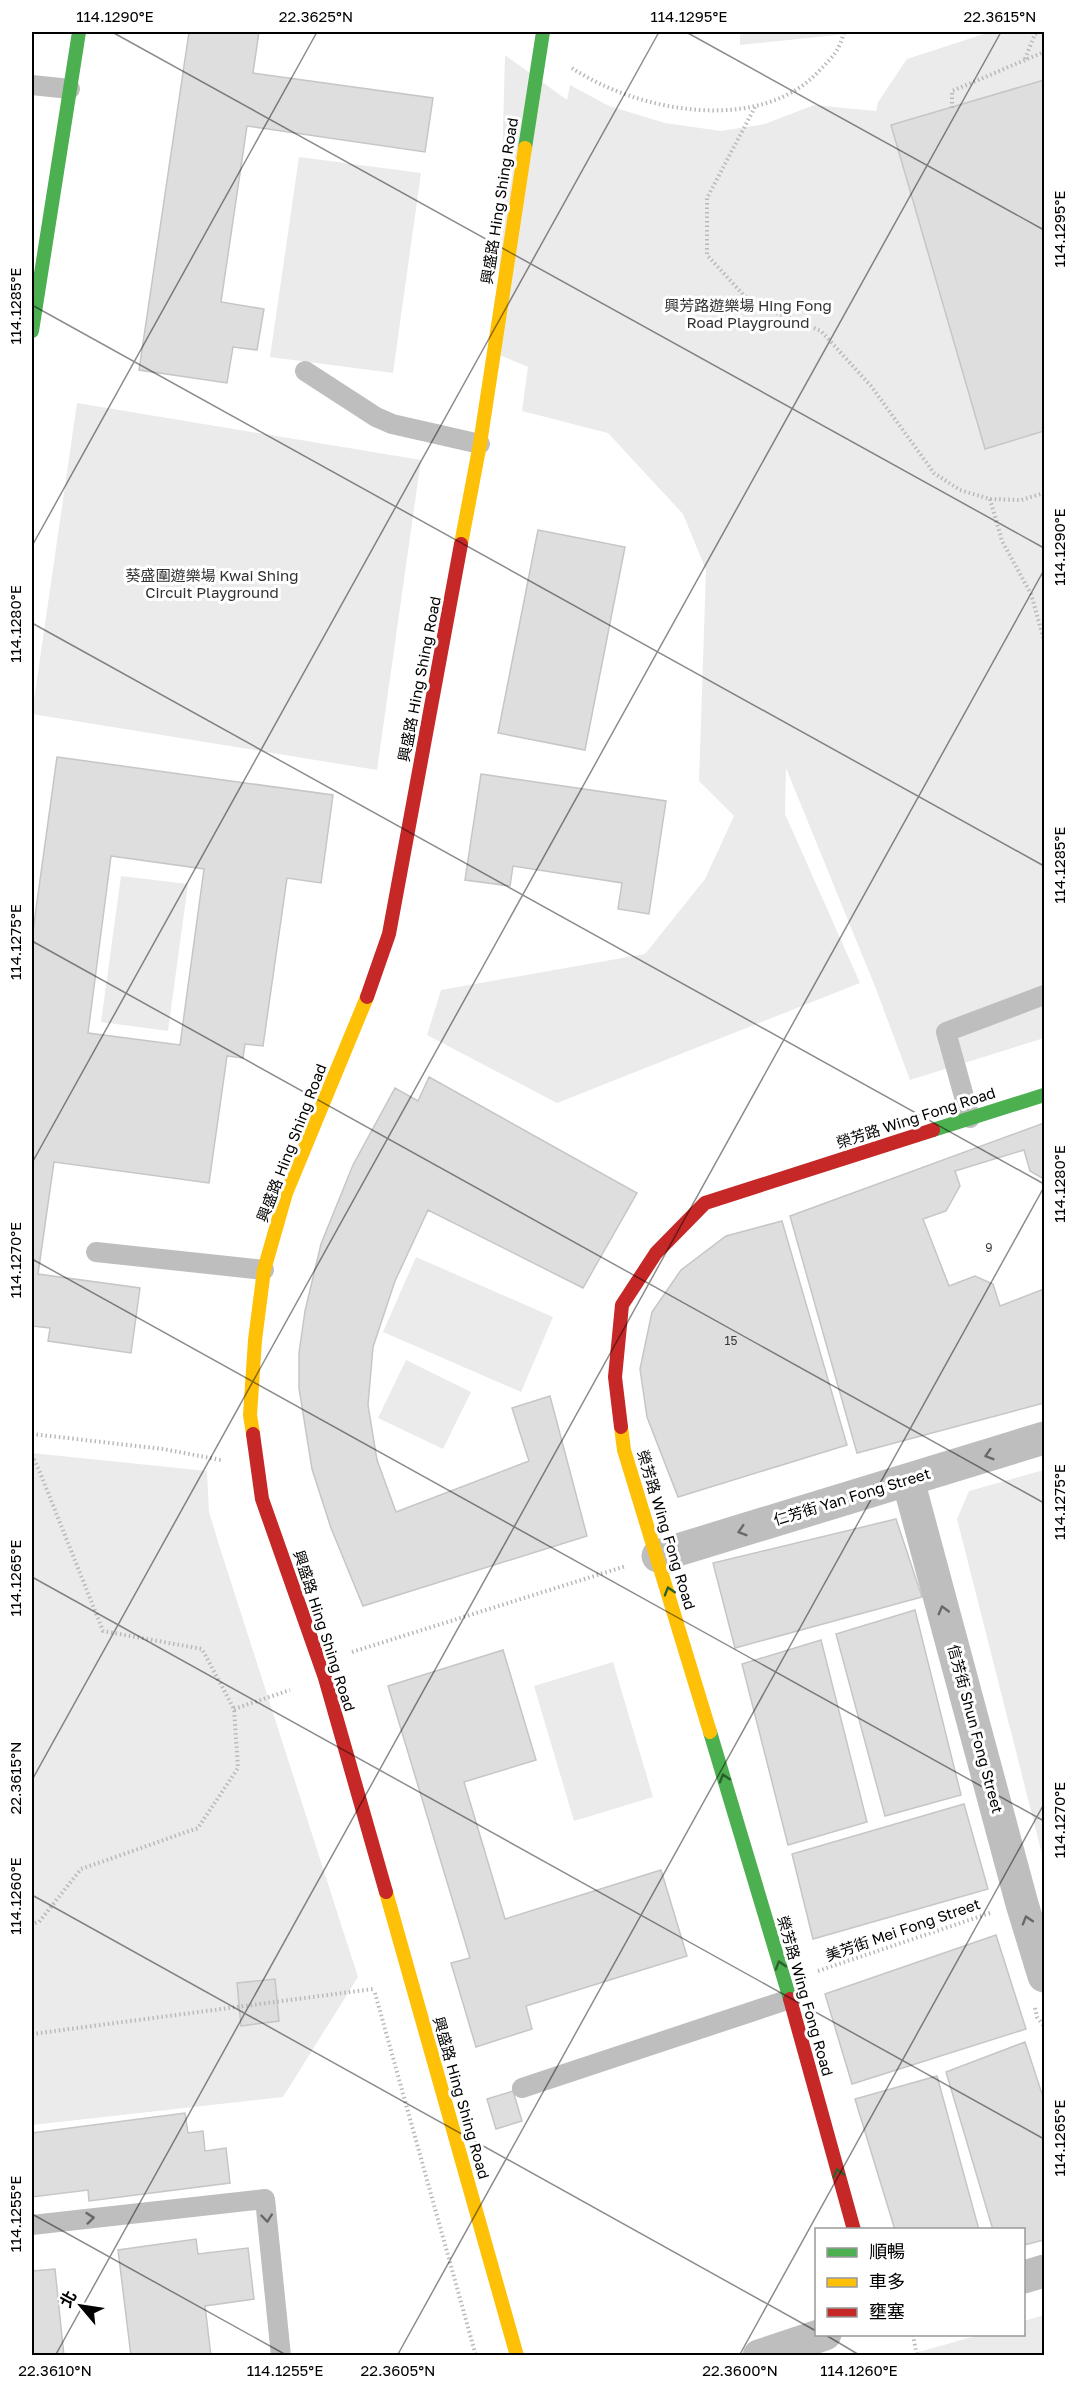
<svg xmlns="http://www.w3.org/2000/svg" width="1076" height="2387" viewBox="0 0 1076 2387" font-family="'Golos Text','Noto Sans TC',sans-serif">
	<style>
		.green { fill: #ebebeb }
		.building { fill: #dedede; stroke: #c6c6c6; stroke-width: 1.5; fill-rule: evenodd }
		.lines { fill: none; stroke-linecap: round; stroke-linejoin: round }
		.path { stroke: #b9b9b9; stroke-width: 4; stroke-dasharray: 1.5 3; stroke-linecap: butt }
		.lane { stroke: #bebebe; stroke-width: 20 }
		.street { stroke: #bebebe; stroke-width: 33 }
		.fast { stroke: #4caf50; stroke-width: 14 }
		.slow { stroke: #ffc107; stroke-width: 14 }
		.jam { stroke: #c62828; stroke-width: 14 }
		.oneway { stroke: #686868 }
		.oneway2 { stroke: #2a602c }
		.ticks { fill: none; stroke: #000; stroke-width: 1.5; stroke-opacity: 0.45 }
		.labels { text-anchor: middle; stroke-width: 6; stroke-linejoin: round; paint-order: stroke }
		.number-label { font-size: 12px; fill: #383838 }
		.street-label { font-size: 15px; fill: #000; stroke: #fff }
		.park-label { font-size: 15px; fill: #313131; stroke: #fff }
		.neatline { fill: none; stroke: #000; stroke-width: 2 }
		.ticks-label { font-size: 15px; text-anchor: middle; fill: #000 }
	</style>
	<rect width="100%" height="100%" fill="#fff"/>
	<path class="green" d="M 740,32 L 865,32 L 740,45 Z
		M 990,32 L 1044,32 L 1044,1038 L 910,1080 L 876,989 L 786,768 L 785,814 L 860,983 L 557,1103 L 427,1035 L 441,990 L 645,954 L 705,879 L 734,816 L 699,781 L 706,570 L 683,514 L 608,433 L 522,411 L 528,367 L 497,354 L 505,55 L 567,100 L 570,85 L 609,106 L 665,123 L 721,131 L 765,124 L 814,105 L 876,111 L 878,102 L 907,59 Z
		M 299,157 L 421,173 L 393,373 L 270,357 Z
		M 77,403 L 421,460 L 377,770 L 32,714 Z
		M 121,876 L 188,884 L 168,1031 L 101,1022 Z
		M 416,1257 L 553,1317 L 521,1392 L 383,1332 Z
		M 406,1360 L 471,1392 L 443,1449 L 378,1418 Z
		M 32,1453 L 207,1471 L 209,1512 L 219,1545 L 358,1977 L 283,2097 L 32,2125 Z
		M 1044,1470 L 1044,1862 L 957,1519 L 969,1491 Z
		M 613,1662 L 653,1797 L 574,1821 L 534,1686 Z
		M 1044,2315 L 1044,2355 L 908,2355 L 979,2335 L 1024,2334 L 1024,2321 Z"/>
	<path class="building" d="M 189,32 L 259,32 L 253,73 L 433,98 L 425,152 L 247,126 L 221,302 L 264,309 L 257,350 L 233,347 L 227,383 L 139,370 Z
		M 1044,80 L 1044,431 L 985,449 L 891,125 Z
		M 538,530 L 625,547 L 585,750 L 498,733 Z
		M 57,757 L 333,795 L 321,883 L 287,878 L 263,1046 L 245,1044 L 243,1058 L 227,1056 L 209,1183 L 54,1162 L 38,1274 L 140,1288 L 131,1353 L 48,1341 L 50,1328 L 32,1326 L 32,1328 L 32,938 ZM 111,856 L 204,869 L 180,1045 L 88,1033 Z
		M 481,774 L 666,801 L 649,914 L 618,909 L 622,883 L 513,866 L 510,886 L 465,880 Z
		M 429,1077 L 637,1193 L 583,1288 L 428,1210 L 395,1281 L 373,1347 L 368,1405 L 377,1460 L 396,1512 L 529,1461 L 512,1408 L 550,1396 L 587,1536 L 363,1606 L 331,1528 L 312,1469 L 299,1388 L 299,1353 L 305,1311 L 321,1244 L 353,1165 L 395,1088 L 418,1101 Z
		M 1044,1123 L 1044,1403 L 857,1453 L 790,1216 Z
		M 1024,1150 L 1030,1171 L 1044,1179 L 1044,1289 L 1000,1306 L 993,1284 L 975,1276 L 949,1286 L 923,1219 L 946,1211 L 960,1186 L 955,1171 Z
		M 782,1221 L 847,1445 L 678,1497 L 647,1417 L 640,1369 L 652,1312 L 681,1270 L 726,1236 Z
		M 896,1519 L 922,1597 L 735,1648 L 713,1563 Z
		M 915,1610 L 961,1795 L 885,1816 L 836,1634 Z
		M 821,1640 L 867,1822 L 788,1845 L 742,1664 Z
		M 503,1650 L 536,1760 L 464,1782 L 505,1919 L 661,1870 L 687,1956 L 526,2006 L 532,2029 L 476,2047 L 451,1963 L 470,1958 L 388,1686 Z
		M 964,1804 L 988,1889 L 813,1939 L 792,1854 Z
		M 996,1935 L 1026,2029 L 852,2084 L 825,1994 Z
		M 275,1979 L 279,2021 L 241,2026 L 237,1983 Z
		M 1025,2042 L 1044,2100 L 1044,2240 L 1024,2245 L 1024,2230 L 993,2230 L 946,2072 Z
		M 937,2076 L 979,2230 L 895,2230 L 855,2099 Z
		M 513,2091 L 522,2121 L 496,2129 L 487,2099 Z
		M 185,2113 L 188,2133 L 203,2131 L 205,2151 L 226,2148 L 230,2183 L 89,2201 L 88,2190 L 32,2197 L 32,2133 Z
		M 196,2239 L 198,2254 L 248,2248 L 254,2299 L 205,2306 L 211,2356 L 131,2356 L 118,2250 Z
		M 55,2269 L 64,2356 L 32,2356 L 32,2271 Z"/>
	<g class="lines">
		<path class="path" d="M 1025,59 L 1035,34 L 1040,32
			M 572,68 C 638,112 761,135 820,70 C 834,55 839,51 844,32
			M 755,107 L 707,198 L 707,255 L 749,301 L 821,331 L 871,386 L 934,473 L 960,490 L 990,499 L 1021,500 L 1044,493
			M 952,108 L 952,91 L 1044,52
			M 990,499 L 1002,541 L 1031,594 L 1044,640
			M 32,523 L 32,524
			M 32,1434 L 163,1449 L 221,1460
			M 32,1455 L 41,1475 L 103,1631 L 202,1649 L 234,1709 L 238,1768 L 198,1828 L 81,1869 L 39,1922 L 32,1924
			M 352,1652 L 626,1566
			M 234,1709 L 290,1690
			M 818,1971 L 990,1913
			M 375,1993 L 476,2356
			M 1035,2008 L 1037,2017 L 1044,2026
			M 32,2034 L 373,1989
			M 913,2335 L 917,2356"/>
		<path class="lane" d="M 32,85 L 70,89
			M 305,371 L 376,417 L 392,424 L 480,444
			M 970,1118 L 946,1032 L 1044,995
			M 96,1252 L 264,1270
			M 522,2088 L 790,1999
			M 32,2225 L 265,2199 L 281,2356"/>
		<path class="street" d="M 908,1480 L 1022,1904 L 1044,1976
			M 658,1556 L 1044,1438
			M 1024,2277 L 1044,2271
			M 759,2356 L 825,2334"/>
		<path class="fast" d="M 525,148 L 543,32
			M 32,331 L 79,32
			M 933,1130 L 1044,1095
			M 710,1732 L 790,1999"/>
		<path class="slow" d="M 461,544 L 480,444 L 525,148
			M 621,1427 L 624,1450 L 710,1732
			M 253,1434 L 250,1415 L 255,1340 L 264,1270 L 286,1193 L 367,997
			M 386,1892 L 517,2356"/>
		<path class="jam" d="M 367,997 L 389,934 L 461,544
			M 621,1427 L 615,1377 L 622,1305 L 656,1253 L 705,1203 L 933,1130
			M 253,1434 L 262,1499 L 325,1678 L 386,1892
			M 790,1999 L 854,2230"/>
	</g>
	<defs><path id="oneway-chevron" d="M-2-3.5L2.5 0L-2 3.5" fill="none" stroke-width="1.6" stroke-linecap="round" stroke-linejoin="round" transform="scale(1.5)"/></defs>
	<g class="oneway">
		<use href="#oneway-chevron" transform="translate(989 1455) rotate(163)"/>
		<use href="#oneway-chevron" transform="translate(742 1531) rotate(163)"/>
		<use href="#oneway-chevron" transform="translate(943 1610) rotate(-105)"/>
		<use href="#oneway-chevron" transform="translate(1027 1920) rotate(-107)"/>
		<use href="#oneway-chevron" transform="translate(90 2218) rotate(-6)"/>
		<use href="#oneway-chevron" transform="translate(267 2218) rotate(84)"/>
	</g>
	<g class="oneway2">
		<use href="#oneway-chevron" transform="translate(669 1591) rotate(-107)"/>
		<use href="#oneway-chevron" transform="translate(724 1778) rotate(-107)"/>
		<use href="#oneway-chevron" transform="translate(780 1965) rotate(-107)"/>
		<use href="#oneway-chevron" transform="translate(838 2173) rotate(-105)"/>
	</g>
	<path class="ticks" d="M 112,32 L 1044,548M 686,32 L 1044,230M 32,305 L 1044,866M 32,546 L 317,32M 32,623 L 1044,1184M 32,941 L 1044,1503M 32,1163 L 659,32M 32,1259 L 1044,1821M 32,1577 L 1044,2139M 32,1780 L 1001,32M 32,1895 L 816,2331M 32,2214 L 288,2356M 824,2334 L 861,2356M 55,2356 L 1044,570M 397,2356 L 1044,1187M 739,2356 L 1044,1804"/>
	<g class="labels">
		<g class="number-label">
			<text x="989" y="1252">9</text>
			<text x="731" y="1345">15</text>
		</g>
		<g class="street-label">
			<text transform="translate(500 201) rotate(-81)" y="5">興盛路 Hing Shing Road</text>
			<text transform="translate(420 679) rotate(-79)" y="5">興盛路 Hing Shing Road</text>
			<text transform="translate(916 1118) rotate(-18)" y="5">榮芳路 Wing Fong Road</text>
			<text transform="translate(292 1143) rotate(-69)" y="5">興盛路 Hing Shing Road</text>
			<text transform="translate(852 1497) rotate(-17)" y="5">仁芳街 Yan Fong Street</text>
			<text transform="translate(666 1530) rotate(73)" y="5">榮芳路 Wing Fong Road</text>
			<text transform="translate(324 1631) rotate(72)" y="5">興盛路 Hing Shing Road</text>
			<text transform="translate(975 1729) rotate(75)" y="5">信芳街 Shun Fong Street</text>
			<text transform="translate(903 1930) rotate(-19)" y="5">美芳街 Mei Fong Street</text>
			<text transform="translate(805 1996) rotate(74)" y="5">榮芳路 Wing Fong Road</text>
			<text transform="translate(461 2098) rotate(74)" y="5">興盛路 Hing Shing Road</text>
		</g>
		<g class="park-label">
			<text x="748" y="311">興芳路遊樂場 Hing Fong<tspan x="748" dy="17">Road Playground</tspan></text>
			<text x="212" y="581">葵盛圍遊樂場 Kwai Shing<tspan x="212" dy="17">Circuit Playground</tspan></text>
		</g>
	</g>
	<rect width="1076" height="2387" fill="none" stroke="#ffffff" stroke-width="66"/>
	<rect x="815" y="2228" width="210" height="108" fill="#ffffff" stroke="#999999" stroke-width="1.5"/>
	<rect x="827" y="2248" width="30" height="9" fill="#4caf50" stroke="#999999" stroke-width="1.5"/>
	<text x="869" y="2258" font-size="18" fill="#000000">順暢</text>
	<rect x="827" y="2278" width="30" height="9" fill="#ffc107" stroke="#999999" stroke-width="1.5"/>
	<text x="869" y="2288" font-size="18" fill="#000000">車多</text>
	<rect x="827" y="2308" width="30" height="9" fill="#c62828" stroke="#999999" stroke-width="1.5"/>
	<text x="869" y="2318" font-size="18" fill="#000000">壅塞</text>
	<g transform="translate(81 2306) rotate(299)" stroke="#ffffff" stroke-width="4.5" paint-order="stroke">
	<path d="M0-4.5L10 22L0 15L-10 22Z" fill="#000000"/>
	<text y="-9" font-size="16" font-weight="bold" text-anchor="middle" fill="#000000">北</text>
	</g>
	<rect x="33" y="33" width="1010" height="2321" class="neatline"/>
	<g class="ticks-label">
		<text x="115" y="22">114.1290°E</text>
		<text x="316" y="22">22.3625°N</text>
		<text x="689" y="22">114.1295°E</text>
		<text x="1000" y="22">22.3615°N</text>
		<text transform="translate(1060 229) rotate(-90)" y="5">114.1295°E</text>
		<text transform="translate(16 306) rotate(-90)" y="5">114.1285°E</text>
		<text transform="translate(1060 547) rotate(-90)" y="5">114.1290°E</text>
		<text transform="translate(16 624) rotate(-90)" y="5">114.1280°E</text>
		<text transform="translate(1060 865) rotate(-90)" y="5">114.1285°E</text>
		<text transform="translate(16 942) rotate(-90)" y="5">114.1275°E</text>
		<text transform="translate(1060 1184) rotate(-90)" y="5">114.1280°E</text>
		<text transform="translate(16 1260) rotate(-90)" y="5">114.1270°E</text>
		<text transform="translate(1060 1502) rotate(-90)" y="5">114.1275°E</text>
		<text transform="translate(16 1578) rotate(-90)" y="5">114.1265°E</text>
		<text transform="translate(16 1778) rotate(-90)" y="5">22.3615°N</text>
		<text transform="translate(1060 1820) rotate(-90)" y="5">114.1270°E</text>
		<text transform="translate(16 1896) rotate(-90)" y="5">114.1260°E</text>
		<text transform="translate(1060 2138) rotate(-90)" y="5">114.1265°E</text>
		<text transform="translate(16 2214) rotate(-90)" y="5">114.1255°E</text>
		<text x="55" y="2376">22.3610°N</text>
		<text x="285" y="2376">114.1255°E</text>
		<text x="398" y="2376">22.3605°N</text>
		<text x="740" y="2376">22.3600°N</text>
		<text x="859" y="2376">114.1260°E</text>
	</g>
</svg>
